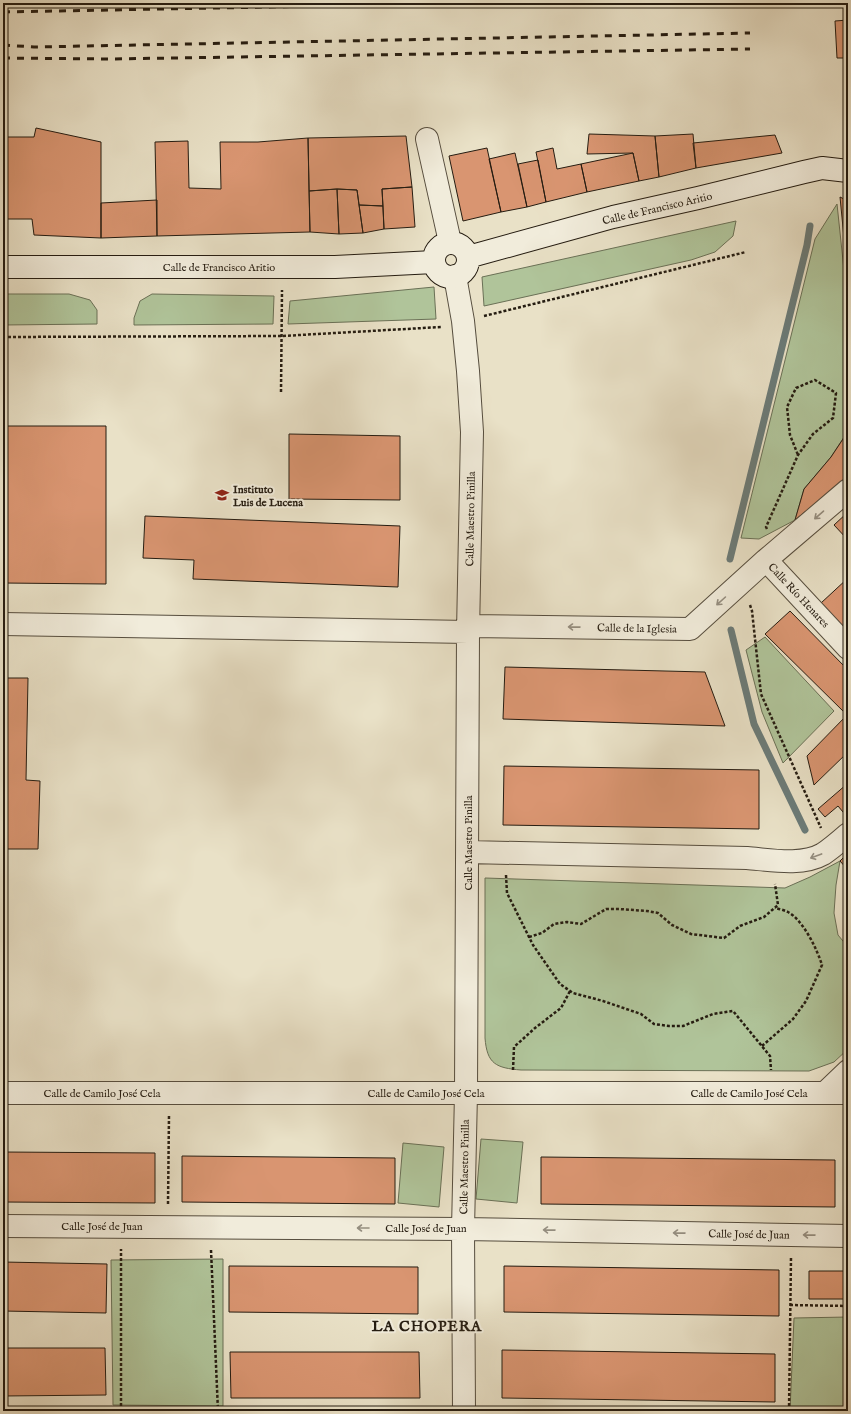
<svg xmlns="http://www.w3.org/2000/svg" width="851" height="1414" viewBox="0 0 851 1414" font-family="'IM FELL English',serif">
	<style>
		.green { fill: #b0c49a; stroke: #6a7056 }
		.lines { fill: none; stroke-linecap: round; stroke-linejoin: round }
		.stream { stroke: #6b7b78; stroke-width: 7 }
		.building { fill: #d99571; stroke: #251c11 }
		.minor-casing { stroke: #564d3e; stroke-width: 24 }
		.secondary-casing { stroke: #251c11; stroke-width: 24 }
		.path { stroke: #251c11; stroke-width: 2.5; stroke-dasharray: 3 2; stroke-linecap: butt }
		.minor { stroke: #f1ecdb; stroke-width: 22 }
		.secondary { stroke: #f1ecdb; stroke-width: 22 }
		.rail { stroke: #251c11; stroke-width: 3; stroke-dasharray: 7 7; stroke-linecap: butt }
		.oneway { stroke: #958e80 }
		.labels { text-anchor: middle; stroke-width: 4; stroke-linejoin: round; paint-order: stroke }
		.street-label { font-size: 11px; fill: #251c11; stroke: #f1ecdb }
		.poi-label { font-size: 11px; font-weight: bold; fill: #251c11; stroke: #f1ecdb; text-anchor: start }
		.district-label { font-size: 15px; font-weight: bold; letter-spacing: 1px; fill: #251c11; stroke: #f1ecdb }
	</style>
	<rect width="100%" height="100%" fill="#e9e1c7"/>
	<filter id="stains"><feTurbulence type="fractalNoise" baseFrequency=".005" numOctaves="4"/><feColorMatrix values="0 0 0 0 .2 0 0 0 0 .09 0 0 0 0 .02 0 0 0 .5 -.17"/></filter>
	<radialGradient id="worn" r=".72"><stop offset=".6" stop-color="#630" stop-opacity="0"/><stop offset="1" stop-color="#630" stop-opacity=".3"/></radialGradient>
	<path class="green" d="M 837,204 L 848,308 L 848,431 L 831,457 L 804,489 L 795,520 L 759,539 L 741,538 L 815,239 Z
		M 736,221 L 733,236 L 715,252 L 691,260 L 484,306 L 482,277 Z
		M 434,287 L 436,319 L 288,324 L 290,301 Z
		M 3,294 L 69,294 L 90,300 L 97,310 L 97,324 L 3,325 Z
		M 152,294 L 274,296 L 273,324 L 134,325 L 134,318 L 140,301 Z
		M 765,637 L 834,711 L 783,763 L 762,712 L 746,650 Z
		M 840,861 L 836,885 L 834,913 L 838,935 L 848,947 L 848,1049 L 834,1062 L 809,1071 L 521,1070 C 496,1068 487,1064 485,1038 L 485,878 L 785,888 L 810,877 Z
		M 481,1139 L 523,1142 L 517,1203 L 476,1199 Z
		M 403,1143 L 444,1147 L 439,1207 L 398,1203 Z
		M 223,1259 L 223,1406 L 113,1405 L 111,1260 Z
		M 848,1317 L 848,1411 L 790,1411 L 794,1318 Z"/>
	<g class="lines">
		<path class="stream" d="M 730,559 L 807,245 L 810,226
			M 731,630 L 754,724 L 805,830"/>
	</g>
	<path class="building" d="M 848,20 L 848,58 L 837,58 L 835,21 Z
		M 36,128 L 101,142 L 101,238 L 34,235 L 32,219 L 3,219 L 3,137 L 34,137 Z
		M 589,134 L 655,136 L 659,177 L 639,181 L 633,153 L 587,154 Z
		M 693,134 L 696,168 L 659,177 L 655,136 Z
		M 775,135 L 782,153 L 696,168 L 693,143 Z
		M 406,136 L 412,187 L 382,189 L 383,206 L 359,205 L 357,190 L 337,189 L 309,191 L 308,138 Z
		M 308,138 L 310,232 L 157,236 L 155,142 L 188,141 L 189,188 L 221,189 L 220,142 L 258,142 Z
		M 487,148 L 501,212 L 463,221 L 449,156 Z
		M 553,148 L 557,169 L 581,164 L 587,192 L 546,202 L 536,152 Z
		M 515,153 L 527,207 L 501,212 L 489,159 Z
		M 633,153 L 639,181 L 587,192 L 581,164 Z
		M 538,160 L 546,202 L 527,207 L 518,164 Z
		M 412,187 L 415,227 L 384,229 L 382,189 Z
		M 337,189 L 339,234 L 310,232 L 309,191 Z
		M 337,189 L 357,190 L 363,233 L 339,234 Z
		M 840,197 L 848,201 L 848,279 Z
		M 157,200 L 157,236 L 101,238 L 101,203 Z
		M 359,205 L 383,206 L 384,229 L 363,233 Z
		M 3,426 L 106,426 L 106,584 L 3,583 Z
		M 847,433 L 848,477 L 795,520 L 804,489 L 831,457 Z
		M 289,434 L 400,436 L 400,500 L 289,499 Z
		M 848,512 L 848,540 L 834,525 Z
		M 145,516 L 400,526 L 398,587 L 193,579 L 194,560 L 143,558 Z
		M 848,578 L 848,623 L 843,628 L 821,603 Z
		M 790,611 L 848,670 L 847,715 L 765,634 Z
		M 505,667 L 705,672 L 725,726 L 503,719 Z
		M 3,678 L 28,678 L 26,780 L 40,781 L 38,849 L 3,849 Z
		M 848,714 L 848,752 L 814,785 L 807,756 Z
		M 504,766 L 759,770 L 759,829 L 503,825 Z
		M 847,784 L 848,818 L 838,806 L 825,817 L 818,809 Z
		M 848,853 L 848,870 L 840,861 Z
		M 3,1152 L 155,1153 L 155,1203 L 3,1202 Z
		M 182,1156 L 395,1158 L 395,1204 L 182,1202 Z
		M 541,1157 L 835,1160 L 835,1207 L 541,1204 Z
		M 3,1262 L 107,1264 L 106,1313 L 3,1311 Z
		M 229,1266 L 418,1267 L 418,1314 L 229,1312 Z
		M 504,1266 L 779,1270 L 779,1316 L 504,1312 Z
		M 809,1271 L 848,1271 L 848,1299 L 809,1299 Z
		M 3,1348 L 105,1348 L 106,1395 L 3,1396 Z
		M 502,1350 L 775,1354 L 775,1402 L 502,1398 Z
		M 230,1352 L 419,1352 L 420,1398 L 231,1398 Z"/>
	<g class="lines">
		<defs>
			<path id="minor" d="M 427,139 L 450,242
				M 455,276 L 463,321 L 468,371 L 472,432 L 468,632 L 466,1093 L 463,1229 L 464,1411
				M 766,560 L 848,648
				M 3,624 L 468,632
				M 468,626 L 690,629 L 766,560 L 848,490
				M 468,852 L 747,858 C 771,860 802,866 823,854 C 832,848 840,841 848,834
				M 3,1093 L 848,1093
				M 825,1093 L 848,1071
				M 3,1226 L 463,1229 L 848,1236"/>
			<path id="secondary" d="M434 260a17 17 0 1 1 34 0a17 17 0 1 1-34 0Z
				M 468,257 L 613,217 L 698,198 L 804,172 L 822,168 L 848,171
				M 3,267 L 335,267 L 434,262"/>
		</defs>
		<use href="#minor" class="minor-casing"/>
		<use href="#secondary" class="secondary-casing"/>
		<path class="path" d="M 484,316 L 746,252
			M 3,337 L 282,336 L 441,327
			M 281,392 L 282,290
			M 767,529 L 766,527 L 798,455 L 813,434 L 833,418 L 836,393 L 815,380 L 796,388 L 787,407 L 790,435 L 798,455
			M 750,605 L 752,611 L 761,694 L 821,828
			M 506,875 L 507,893 L 533,945 L 560,984 L 573,993 L 603,1001 L 641,1014 L 654,1024 L 669,1026 L 683,1026 L 713,1014 L 733,1011 L 770,1056 L 771,1070
			M 529,937 L 542,933 L 554,924 L 567,922 L 581,924 L 606,909 L 619,909 L 647,911 L 658,913 L 672,925 L 691,934 L 724,938 L 740,926 L 764,917 L 778,905 L 775,884
			M 762,1046 L 793,1019 L 806,1001 L 822,965 C 817,949 803,920 788,912 C 784,910 779,909 775,908
			M 513,1070 L 514,1047 L 535,1028 L 561,1008 L 570,991
			M 168,1204 L 169,1115
			M 211,1250 L 218,1411
			M 790,1305 L 848,1306
			M 121,1411 L 121,1249
			M 789,1411 L 791,1257"/>
		<use href="#minor" class="minor"/>
		<use href="#secondary" class="secondary"/>
		<path class="rail" d="M 3,12 L 480,3
			M 3,45 L 34,47 L 750,33
			M 3,58 L 109,59 L 750,49"/>
	</g>
	<defs><path id="oneway-shaft" d="M-6 0H5M1.5-3L5.5 0L1.5 3" fill="none" stroke-width="1.6" stroke-linecap="round" stroke-linejoin="round"/></defs>
	<g class="oneway">
		<use href="#oneway-shaft" transform="translate(819 515) rotate(139)"/>
		<use href="#oneway-shaft" transform="translate(721 601) rotate(138)"/>
		<use href="#oneway-shaft" transform="translate(574 627) rotate(-179)"/>
		<use href="#oneway-shaft" transform="translate(816 856) rotate(160)"/>
		<use href="#oneway-shaft" transform="translate(363 1228) rotate(-180)"/>
		<use href="#oneway-shaft" transform="translate(549 1230) rotate(-179)"/>
		<use href="#oneway-shaft" transform="translate(679 1233) rotate(-179)"/>
		<use href="#oneway-shaft" transform="translate(809 1235) rotate(-179)"/>
	</g>
	<defs>
		<symbol id="university-bare" viewBox="-9 -9 18 18"><path d="M0-5L7-2L0 1L-7-2ZM-4 1L0 2.5L4 1V4Q0 6-4 4Z" fill="#8f2418" stroke="#f1ecdb" stroke-width="2.5" paint-order="stroke"/></symbol>
	</defs>
	<g fill-rule="evenodd">
		<use href="#university-bare" x="212" y="485" width="20" height="20"/>
	</g>
	<g class="labels">
		<g class="street-label">
			<text transform="translate(657 208) rotate(-13)" y="4">Calle de Francisco Aritio</text>
			<text x="219" y="271">Calle de Francisco Aritio</text>
			<text transform="translate(470 519) rotate(-89)" y="4">Calle Maestro Pinilla</text>
			<text transform="translate(799 595) rotate(47)" y="4">Calle Río Henares</text>
			<text transform="translate(637 628) rotate(1)" y="4">Calle de la Iglesia</text>
			<text transform="translate(468 843) rotate(-90)" y="4">Calle Maestro Pinilla</text>
			<text x="102" y="1097">Calle de Camilo José Cela</text>
			<text x="426" y="1097">Calle de Camilo José Cela</text>
			<text x="749" y="1097">Calle de Camilo José Cela</text>
			<text transform="translate(464 1167) rotate(-89)" y="4">Calle Maestro Pinilla</text>
			<text x="102" y="1230">Calle José de Juan</text>
			<text x="426" y="1232">Calle José de Juan</text>
			<text transform="translate(749 1234) rotate(1)" y="4">Calle José de Juan</text>
		</g>
		<g class="poi-label">
			<text x="233" y="493">Instituto<tspan x="233" dy="13">Luis de Lucena</tspan></text>
		</g>
		<g class="district-label">
			<text x="427" y="1331">LA CHOPERA</text>
		</g>
	</g>
	<rect width="851" height="1414" fill="none" stroke="#e9e1c7" stroke-width="16"/>
	<rect x="4" y="4" width="843" height="1406" fill="none" stroke="#251c11" stroke-width="2"/>
	<rect x="8" y="8" width="835" height="1398" fill="none" stroke="#251c11"/>
	<rect width="100%" height="100%" filter="url(#stains)"/>
	<rect width="100%" height="100%" fill="url(#worn)"/>
</svg>
